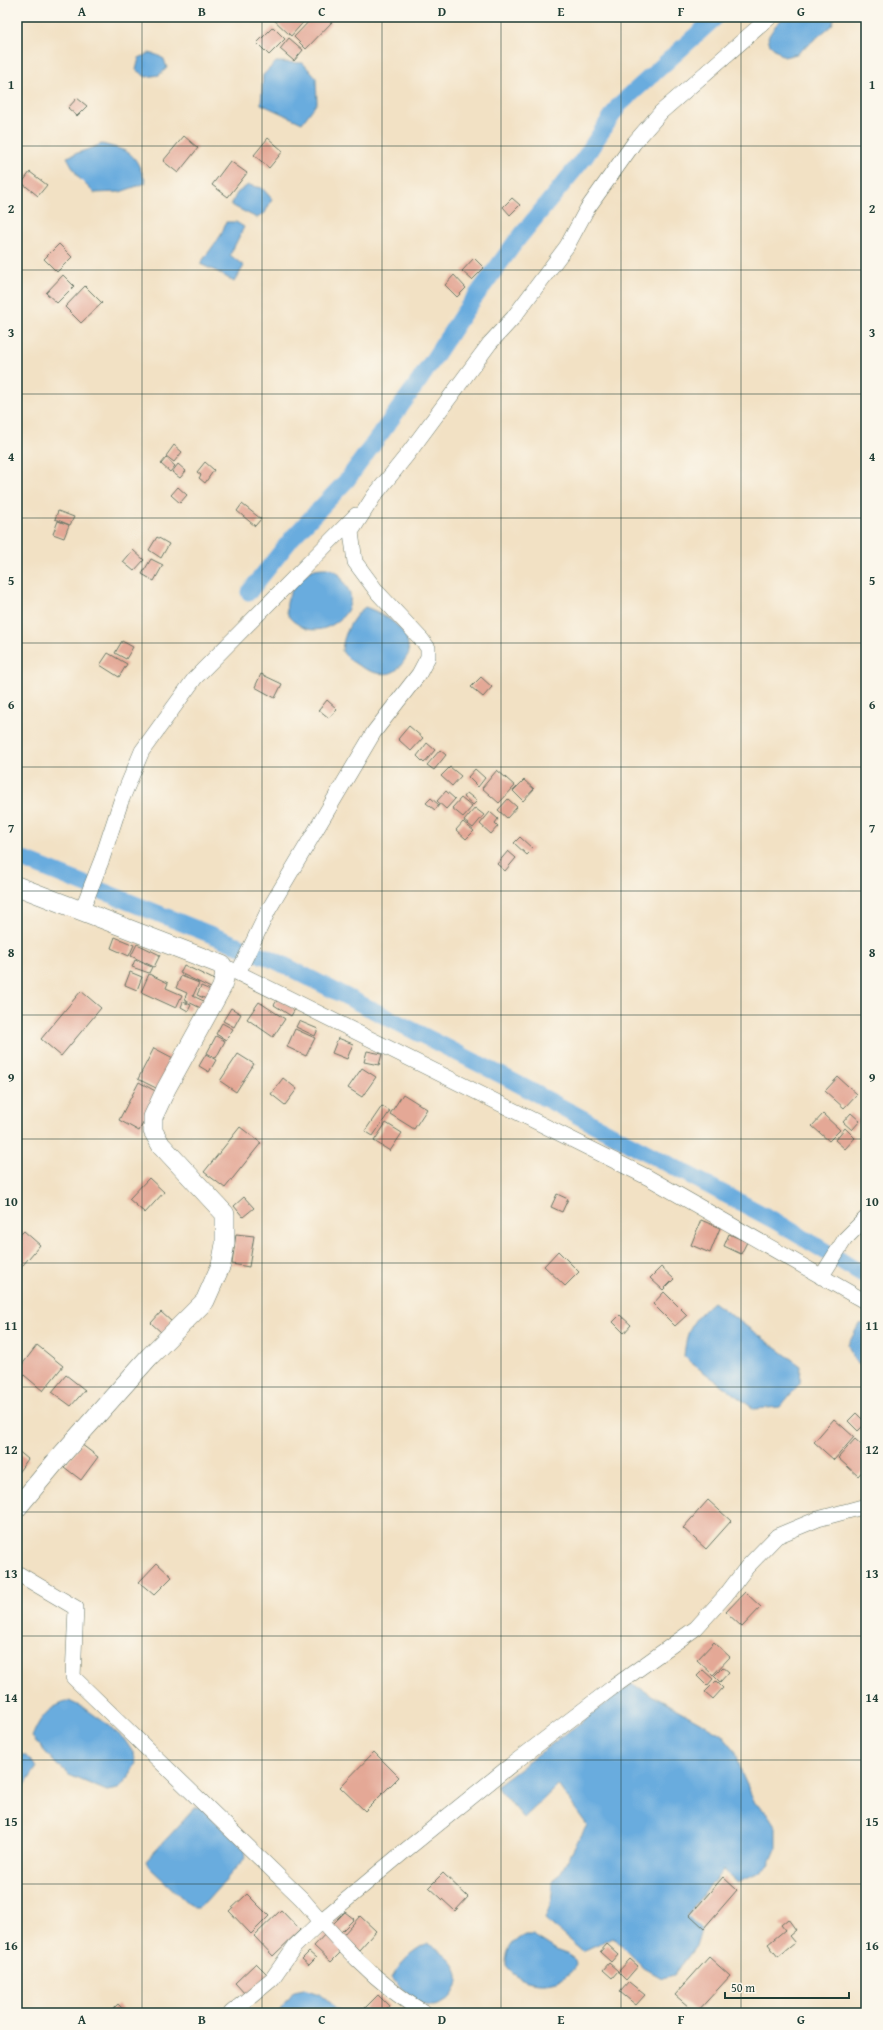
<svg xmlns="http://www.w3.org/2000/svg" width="883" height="2030" viewBox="0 0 883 2030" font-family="'Gentium Book Plus',serif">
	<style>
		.water { fill: #69acde; stroke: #447489 }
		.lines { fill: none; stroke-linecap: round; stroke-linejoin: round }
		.canal { stroke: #69acde; stroke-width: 17 }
		.building { fill: #e4a896 }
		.minor-casing { stroke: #697666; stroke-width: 16 }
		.tertiary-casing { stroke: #697666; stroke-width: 20 }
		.minor { stroke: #fff; stroke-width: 15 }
		.tertiary { stroke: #fff; stroke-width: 19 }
		.grid { fill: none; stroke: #1f3d34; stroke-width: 1; stroke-opacity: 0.55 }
		.neatline { fill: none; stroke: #1f3d34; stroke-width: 1.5 }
		.grid-label { font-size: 13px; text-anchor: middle; font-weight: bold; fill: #1f3d34 }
	</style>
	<rect width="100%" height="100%" fill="#fbf7ec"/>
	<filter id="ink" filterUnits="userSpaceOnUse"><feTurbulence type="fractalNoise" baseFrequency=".025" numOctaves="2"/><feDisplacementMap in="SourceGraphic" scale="8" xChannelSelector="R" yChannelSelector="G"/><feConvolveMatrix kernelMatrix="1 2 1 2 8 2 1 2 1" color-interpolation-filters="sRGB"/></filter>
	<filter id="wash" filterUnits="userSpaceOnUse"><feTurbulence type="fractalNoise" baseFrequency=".012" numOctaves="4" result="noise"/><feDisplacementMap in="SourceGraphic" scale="16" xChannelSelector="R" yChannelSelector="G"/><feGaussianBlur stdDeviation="0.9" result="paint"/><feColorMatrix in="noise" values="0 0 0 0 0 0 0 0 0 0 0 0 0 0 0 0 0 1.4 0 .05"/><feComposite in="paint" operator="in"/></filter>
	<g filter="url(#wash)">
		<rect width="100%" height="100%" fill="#f2e1c4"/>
		<path class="water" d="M 784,17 L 835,17 L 832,25 L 797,54 L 784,57 L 770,45 L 768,37 L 776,25 Z
			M 149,53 L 157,55 L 164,59 L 167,68 L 159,75 L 146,77 L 136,70 L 139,58 Z
			M 276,62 L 303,63 L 316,78 L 317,103 L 302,123 L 261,104 L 263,75 Z
			M 102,144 C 133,152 134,152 146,183 L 120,192 L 94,193 L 78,177 L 67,157 Z
			M 248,185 L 262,188 L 272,199 L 265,213 L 257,218 L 231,205 L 237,193 Z
			M 226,222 L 236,222 L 244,227 L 230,255 L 244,266 L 234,282 L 218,272 L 200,264 L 221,235 Z
			M 327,568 C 337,570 340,574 344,583 C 346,586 349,590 350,594 C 355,618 318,640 299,625 C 296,623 292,621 290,618 C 278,603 300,573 315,569 C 319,568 323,568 327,568 Z
			M 365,607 C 380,612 399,623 406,637 C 408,642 408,648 409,653 C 405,659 400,669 393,672 C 379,679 350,664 342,651 C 343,635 352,617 365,607 Z
			M 713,1302 L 801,1366 L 800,1383 L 780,1407 L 754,1409 L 690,1362 L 684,1356 C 687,1328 692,1320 713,1302 Z
			M 866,1323 L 866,1369 L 854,1360 L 848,1345 L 859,1324 Z
			M 632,1684 L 721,1734 L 736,1752 L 742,1774 L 755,1803 L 767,1813 L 776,1827 L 776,1849 L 769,1865 L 759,1873 L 738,1883 L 723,1870 L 687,1915 L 701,1929 L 696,1946 L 674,1975 L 662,1978 L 644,1968 L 613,1937 L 583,1951 L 545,1919 C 550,1907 553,1896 552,1883 L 561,1872 L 587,1825 L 558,1785 L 524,1818 L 496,1786 Z
			M 69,1701 L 86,1709 L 107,1724 L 124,1739 L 134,1754 L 136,1763 L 128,1778 L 118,1789 L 107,1791 L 69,1775 L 57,1765 L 32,1737 C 40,1717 48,1707 69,1701 Z
			M 17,1753 L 26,1756 L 37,1767 L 17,1797 Z
			M 200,1807 L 245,1850 L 246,1857 L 205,1903 L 197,1908 L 193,1908 L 149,1867 L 146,1861 L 195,1808 Z
			M 525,1935 L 533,1935 L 558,1951 L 569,1955 L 575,1961 L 576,1965 C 562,1990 521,1988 506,1966 C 506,1951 510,1942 525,1935 Z
			M 428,1943 C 437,1950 448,1956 454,1965 C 467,1983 447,2012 425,2005 C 412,2001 401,1988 392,1978 C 401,1962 411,1952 428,1943 Z
			M 304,1989 L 319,1994 L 342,2013 L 277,2013 L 294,1991 Z"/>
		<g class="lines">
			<path class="canal" d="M 249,592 L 292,538 L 347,480 L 419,381 L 465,311 L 514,244 L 585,157 L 619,105 L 716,17
				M 17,857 L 274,960 L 505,1077 L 777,1222 L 866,1276"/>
		</g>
		<g id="blocks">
			<path class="building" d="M 271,17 L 306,17 L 307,18 L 291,36 Z
				M 313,17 L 326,17 L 332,22 L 306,49 L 294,37 Z
				M 273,27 L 285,39 L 269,55 L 257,43 Z
				M 289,38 L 303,50 L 294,61 L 280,49 Z
				M 77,98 L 87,106 L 77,116 L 68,108 Z
				M 184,136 L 198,148 L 178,173 L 163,161 Z
				M 268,138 L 283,151 L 269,168 L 254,155 Z
				M 230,161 L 247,173 L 228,197 L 212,185 Z
				M 30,172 L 47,185 L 38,196 L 22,183 Z
				M 512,198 L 520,205 L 510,215 L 503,207 Z
				M 59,244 L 72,257 L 57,272 L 44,259 Z
				M 474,258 L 484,268 L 472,280 L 462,271 Z
				M 63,275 L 74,286 L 57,303 L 46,293 Z
				M 454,275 L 466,288 L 457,297 L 445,285 Z
				M 85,286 L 102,303 L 81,323 L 65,307 Z
				M 174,445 L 182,452 L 174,462 L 166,456 Z
				M 166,458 L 175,466 L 170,472 L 161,464 Z
				M 205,462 L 214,470 L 205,483 L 199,478 L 201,475 L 197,472 Z
				M 178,464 L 186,471 L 180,478 L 172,472 Z
				M 178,487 L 187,495 L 180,503 L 171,495 Z
				M 242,504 L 261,519 L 255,526 L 237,511 Z
				M 58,511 L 74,517 L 70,525 L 55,519 Z
				M 58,521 L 69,525 L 64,538 L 53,534 Z
				M 157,537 L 169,544 L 161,558 L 149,550 Z
				M 133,550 L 144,560 L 134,571 L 123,562 Z
				M 151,559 L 163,565 L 154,581 L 142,574 Z
				M 122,641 L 133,647 L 126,659 L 115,653 Z
				M 108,653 L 127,664 L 119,677 L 100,665 Z
				M 261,674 L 282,684 L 275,698 L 255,687 Z
				M 481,677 L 492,687 L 483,697 L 471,687 Z
				M 327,700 L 337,709 L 329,718 L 319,710 Z
				M 409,726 L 423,738 L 411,751 L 398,739 Z
				M 427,743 L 435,750 L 424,763 L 417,756 Z
				M 440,750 L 446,755 L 434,770 L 427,765 Z
				M 450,767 L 461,776 L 452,786 L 441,776 Z
				M 475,769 L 485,778 L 478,787 L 468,777 Z
				M 497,770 L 515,786 L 499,803 L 482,788 Z
				M 524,780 L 534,789 L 523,801 L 513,791 Z
				M 446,791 L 455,799 L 446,809 L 437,801 Z
				M 467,793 L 477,801 L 473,805 L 464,797 Z
				M 431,798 L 439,805 L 435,810 L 426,803 Z
				M 461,798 L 472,807 L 463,817 L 452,808 Z
				M 508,799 L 517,807 L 507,818 L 498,810 Z
				M 475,808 L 484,815 L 473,828 L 464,821 Z
				M 490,812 L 498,819 L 495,823 L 498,826 L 491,834 L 480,824 Z
				M 463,822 L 474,831 L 466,839 L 456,830 Z
				M 520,837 L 533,849 L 527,855 L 514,843 Z
				M 508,851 L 516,858 L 505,871 L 497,864 Z
				M 115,937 L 134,945 L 129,956 L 111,948 Z
				M 137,944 L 160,955 L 154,967 L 131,956 Z
				M 135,960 L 152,967 L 149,973 L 132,967 Z
				M 184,965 L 219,982 L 215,990 L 180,973 Z
				M 130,972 L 142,977 L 137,990 L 125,985 Z
				M 149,974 L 168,983 L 166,988 L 182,995 L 176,1008 L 141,992 Z
				M 181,976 L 199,983 L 193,996 L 208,1003 L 205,1010 L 184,1000 L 187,993 L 176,988 Z
				M 201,986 L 215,992 L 211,1001 L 197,995 Z
				M 81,991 L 101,1008 L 61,1056 L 41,1039 Z
				M 278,999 L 295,1009 L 291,1016 L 274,1005 Z
				M 183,1002 L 191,1005 L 188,1011 L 181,1007 Z
				M 259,1002 L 285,1019 L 273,1037 L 247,1019 Z
				M 231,1008 L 241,1014 L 234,1027 L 223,1021 Z
				M 299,1021 L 318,1029 L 315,1036 L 296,1027 Z
				M 222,1023 L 233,1029 L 226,1040 L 216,1034 Z
				M 295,1029 L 315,1038 L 306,1056 L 287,1047 Z
				M 216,1036 L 225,1041 L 216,1058 L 207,1053 Z
				M 338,1038 L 353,1044 L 347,1059 L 332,1053 Z
				M 154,1048 L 175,1059 L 160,1090 L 138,1079 Z
				M 367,1051 L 382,1054 L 379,1065 L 364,1062 Z
				M 206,1054 L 216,1060 L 209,1072 L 199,1066 Z
				M 238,1054 L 254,1064 L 236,1092 L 220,1081 Z
				M 362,1068 L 376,1077 L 362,1097 L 348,1088 Z
				M 838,1077 L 857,1094 L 844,1108 L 825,1091 Z
				M 283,1078 L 297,1089 L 285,1105 L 271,1094 Z
				M 139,1082 L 159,1093 L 139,1131 L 119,1120 Z
				M 403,1094 L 427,1109 L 414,1129 L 390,1114 Z
				M 382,1106 L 390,1111 L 373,1136 L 365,1131 Z
				M 851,1113 L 860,1121 L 852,1130 L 843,1122 Z
				M 823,1114 L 840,1130 L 829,1141 L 812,1126 Z
				M 386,1123 L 402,1133 L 390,1151 L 374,1141 Z
				M 240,1127 L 261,1143 L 225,1188 L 204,1172 Z
				M 845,1128 L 855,1138 L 845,1149 L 835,1140 Z
				M 149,1178 L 164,1192 L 145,1213 L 129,1199 Z
				M 557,1194 L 568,1199 L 562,1212 L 551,1207 Z
				M 244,1197 L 254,1208 L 243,1217 L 234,1206 Z
				M 701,1220 L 720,1228 L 710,1253 L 691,1245 Z
				M 24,1231 L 40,1245 L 17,1272 L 17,1238 Z
				M 236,1234 L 254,1236 L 249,1267 L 232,1264 Z
				M 729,1234 L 747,1242 L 741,1254 L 724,1246 Z
				M 558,1251 L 579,1272 L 565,1286 L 544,1266 Z
				M 661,1267 L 674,1279 L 663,1290 L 650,1278 Z
				M 664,1292 L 687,1315 L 675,1326 L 653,1304 Z
				M 161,1312 L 172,1322 L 162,1333 L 151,1323 Z
				M 620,1315 L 631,1325 L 624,1333 L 613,1322 Z
				M 37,1345 L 63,1366 L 43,1391 L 18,1370 Z
				M 66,1375 L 85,1390 L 71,1406 L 52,1392 Z
				M 856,1413 L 866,1423 L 858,1431 L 848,1421 Z
				M 834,1419 L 854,1437 L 834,1460 L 814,1442 Z
				M 855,1439 L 866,1449 L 866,1467 L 858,1476 L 838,1458 Z
				M 81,1444 L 98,1457 L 81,1480 L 64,1467 Z
				M 17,1450 L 28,1459 L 17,1474 Z
				M 708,1500 L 731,1521 L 706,1549 L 683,1528 Z
				M 157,1563 L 172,1577 L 154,1595 L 139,1582 Z
				M 745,1592 L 761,1607 L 742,1627 L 726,1612 Z
				M 714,1642 L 730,1657 L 713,1675 L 697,1660 Z
				M 723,1667 L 729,1672 L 720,1682 L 714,1676 Z
				M 703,1670 L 713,1679 L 707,1686 L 697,1676 Z
				M 716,1681 L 723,1688 L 713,1699 L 705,1692 Z
				M 374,1752 L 399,1777 L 365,1811 L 340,1787 Z
				M 443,1873 L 468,1897 L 455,1911 L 429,1887 Z
				M 723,1877 L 737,1890 L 704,1928 L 690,1915 Z
				M 247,1894 L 269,1916 L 251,1934 L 229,1911 Z
				M 281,1910 L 300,1930 L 273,1956 L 254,1936 Z
				M 345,1912 L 354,1919 L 340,1933 L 332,1925 Z
				M 360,1916 L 376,1931 L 359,1950 L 343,1935 Z
				M 788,1919 L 796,1930 L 789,1936 L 795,1943 L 778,1957 L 768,1944 L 785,1930 L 781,1925 Z
				M 327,1932 L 344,1949 L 331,1962 L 314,1946 Z
				M 607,1944 L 618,1954 L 611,1962 L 600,1952 Z
				M 309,1952 L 316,1958 L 309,1965 L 302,1959 Z
				M 709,1957 L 730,1976 L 696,2013 L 675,1995 Z
				M 630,1959 L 638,1966 L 626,1980 L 618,1972 Z
				M 256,1963 L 268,1975 L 246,1995 L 235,1983 Z
				M 609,1963 L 618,1971 L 612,1978 L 603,1970 Z
				M 629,1982 L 645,1995 L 636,2005 L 620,1992 Z
				M 378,1995 L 389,2006 L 383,2013 L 368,2013 L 364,2009 Z
				M 118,2004 L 127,2013 L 109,2013 Z"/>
		</g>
	</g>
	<g filter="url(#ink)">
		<use href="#blocks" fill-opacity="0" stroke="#697666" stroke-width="1"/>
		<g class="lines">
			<defs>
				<path id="minor" d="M 82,910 L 102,859 L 121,801 L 142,751 L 195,678 L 356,515
					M 230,969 L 649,1178 L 866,1302
					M 238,973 L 269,909 L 374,732 L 419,674 L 428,657 L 428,648 L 422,640 L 378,593 L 355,562 L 351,532 L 374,496 L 407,455 L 490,343 L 513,318 L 567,246 L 587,209 L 634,143 L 661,112 L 770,17
					M 821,1277 L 845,1239 L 866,1218
					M 17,1573 L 76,1608 L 73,1677 L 302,1899 C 338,1941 377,1985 425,2013
					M 231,2013 L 272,1979 L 295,1946 L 321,1921 L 401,1854 L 511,1765 L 612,1688 L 696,1628 L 725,1596 L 747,1567 L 777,1536 L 818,1519 L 866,1506"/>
				<path id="tertiary" d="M 17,886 L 222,965 L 225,974 L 222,987 L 166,1089 L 153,1117 L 153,1131 L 161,1145 L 225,1214 L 225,1244 L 221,1265 L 205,1301 L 149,1357 L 57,1460 L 17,1508"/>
			</defs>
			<use href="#minor" class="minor-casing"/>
			<use href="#tertiary" class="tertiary-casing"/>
			<use href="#minor" class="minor"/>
			<use href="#tertiary" class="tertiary"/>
		</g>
	</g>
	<path class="grid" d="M 142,17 L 142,2013M 262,17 L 262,2013M 382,17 L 382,2013M 501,17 L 501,2013M 621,17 L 621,2013M 741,17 L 741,2013M 17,146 L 866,146M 17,270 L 866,270M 17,394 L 866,394M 17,518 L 866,518M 17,643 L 866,643M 17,767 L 866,767M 17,891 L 866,891M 17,1015 L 866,1015M 17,1139 L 866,1139M 17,1263 L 866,1263M 17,1387 L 866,1387M 17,1512 L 866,1512M 17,1636 L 866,1636M 17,1760 L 866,1760M 17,1884 L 866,1884"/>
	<rect width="883" height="2030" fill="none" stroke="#fbf7ec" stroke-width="44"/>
	<path d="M725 1992v6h124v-6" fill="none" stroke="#1f3d34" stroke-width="2"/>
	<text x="731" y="1992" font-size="12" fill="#1f3d34" stroke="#fbf7ec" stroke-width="3" paint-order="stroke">50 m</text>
	<rect x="22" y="22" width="839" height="1986" class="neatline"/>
	<g class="grid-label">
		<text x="82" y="16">A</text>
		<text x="202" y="16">B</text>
		<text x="322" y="16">C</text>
		<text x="442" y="16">D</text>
		<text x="561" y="16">E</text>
		<text x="681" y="16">F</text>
		<text x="801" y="16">G</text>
		<text x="11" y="89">1</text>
		<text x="872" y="89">1</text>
		<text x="11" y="213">2</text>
		<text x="872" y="213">2</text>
		<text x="11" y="337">3</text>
		<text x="872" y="337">3</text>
		<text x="11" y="461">4</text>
		<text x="872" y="461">4</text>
		<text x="11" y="585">5</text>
		<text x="872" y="585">5</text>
		<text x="11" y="709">6</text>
		<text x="872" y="709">6</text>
		<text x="11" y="833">7</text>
		<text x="872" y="833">7</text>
		<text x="11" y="957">8</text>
		<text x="872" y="957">8</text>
		<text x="11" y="1082">9</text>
		<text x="872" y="1082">9</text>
		<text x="11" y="1206">10</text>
		<text x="872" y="1206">10</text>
		<text x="11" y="1330">11</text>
		<text x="872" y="1330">11</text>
		<text x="11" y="1454">12</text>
		<text x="872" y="1454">12</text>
		<text x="11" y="1578">13</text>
		<text x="872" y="1578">13</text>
		<text x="11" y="1702">14</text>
		<text x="872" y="1702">14</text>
		<text x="11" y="1826">15</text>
		<text x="872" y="1826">15</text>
		<text x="11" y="1950">16</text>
		<text x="872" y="1950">16</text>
		<text x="82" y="2024">A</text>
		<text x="202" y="2024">B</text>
		<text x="322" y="2024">C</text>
		<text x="442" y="2024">D</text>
		<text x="561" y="2024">E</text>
		<text x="681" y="2024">F</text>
		<text x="801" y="2024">G</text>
	</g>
</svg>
